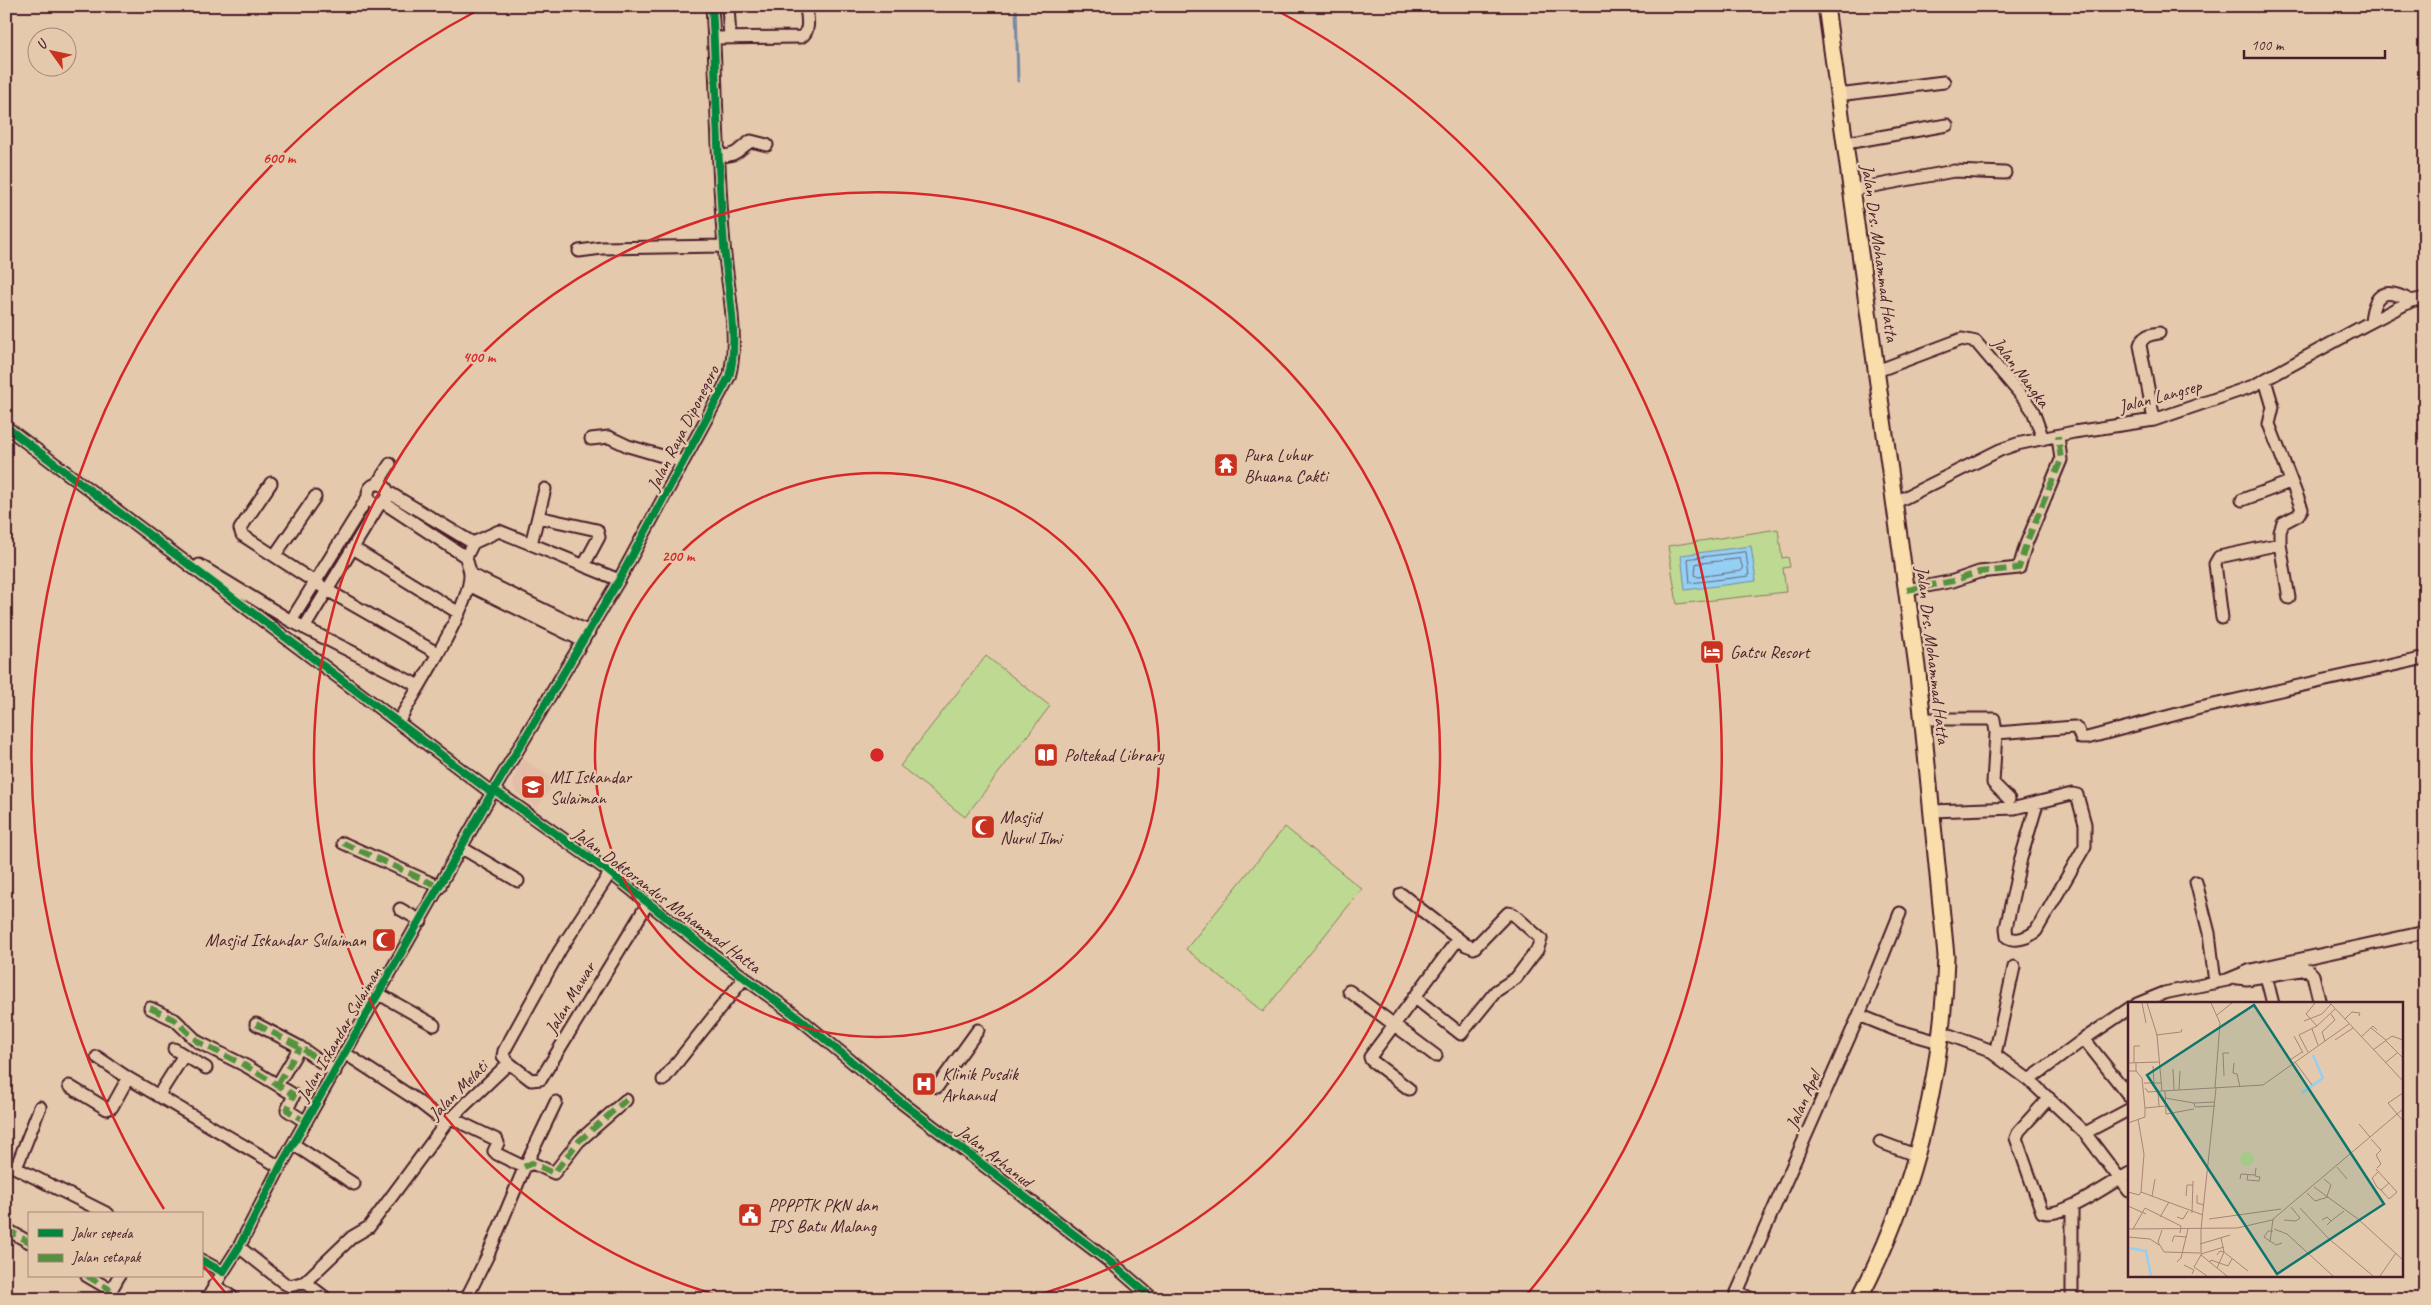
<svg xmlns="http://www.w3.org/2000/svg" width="2431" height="1305" viewBox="0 0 2431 1305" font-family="Caveat,sans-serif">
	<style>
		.built { fill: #e3bda8 }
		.green { fill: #bed991; stroke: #847c5e }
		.water { fill: #94cff4; stroke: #7689a4 }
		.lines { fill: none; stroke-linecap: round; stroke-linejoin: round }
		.shore { stroke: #68657b; stroke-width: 1 }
		.stream { stroke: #7689a4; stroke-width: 3 }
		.minor-casing { stroke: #4a1f2b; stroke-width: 15 }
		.major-casing { stroke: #4a1f2b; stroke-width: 19 }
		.minor { stroke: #e5c9ac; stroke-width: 11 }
		.major { stroke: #f9ddab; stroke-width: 15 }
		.quiet { stroke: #549240; stroke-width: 6; stroke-dasharray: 12 6; stroke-linecap: butt }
		.cycleway-casing { stroke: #e5c9ac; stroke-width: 11 }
		.cycleway { stroke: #00873e; stroke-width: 8 }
		.ring { fill: none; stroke: #d62828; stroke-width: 2.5 }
		.labels { text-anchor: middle; stroke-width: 5; stroke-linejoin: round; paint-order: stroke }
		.street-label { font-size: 18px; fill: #4a1f2b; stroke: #e5c9ac }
		.poi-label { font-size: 18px; fill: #4a1f2b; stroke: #e5c9ac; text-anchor: start }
		.inset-river { fill: none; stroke: #94cff4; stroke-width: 2.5 }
		.inset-road { fill: none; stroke: #a78578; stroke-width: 1 }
		.view { fill: #0f766e; fill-opacity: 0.15; stroke: #0f766e; stroke-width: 2.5 }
		.inset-edge { fill: none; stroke: #4a1f2b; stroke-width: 2.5 }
		.centre { fill: #d62828; stroke: #e5c9ac; stroke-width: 2.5 }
		.ring-label { font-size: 15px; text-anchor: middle; font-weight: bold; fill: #d62828; stroke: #e5c9ac; stroke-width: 5; stroke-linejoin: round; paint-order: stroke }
	</style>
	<rect width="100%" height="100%" fill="#e5c9ac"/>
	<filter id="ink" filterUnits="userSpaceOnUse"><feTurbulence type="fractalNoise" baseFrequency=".02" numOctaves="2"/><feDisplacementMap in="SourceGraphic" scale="10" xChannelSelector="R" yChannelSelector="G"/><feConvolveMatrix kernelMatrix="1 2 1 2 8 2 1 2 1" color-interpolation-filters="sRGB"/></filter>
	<g filter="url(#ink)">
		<path class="built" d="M 523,759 L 556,781 L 537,808 L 516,792 L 513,782 L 517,769 Z"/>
		<path class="green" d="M 1778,529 L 1782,558 L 1788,557 L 1790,567 L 1783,568 L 1786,592 L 1677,604 L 1668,546 Z
			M 986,656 L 1050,706 L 965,817 L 900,766 Z
			M 1285,827 L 1362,889 L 1263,1012 L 1186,949 Z"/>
		<path class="water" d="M 1751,546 L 1756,581 L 1685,590 L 1681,555 Z"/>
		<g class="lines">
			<path class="shore" d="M 1746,552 L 1749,576 L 1690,583 L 1688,559 Z
				M 1740,559 L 1743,569 L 1741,571 L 1698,577 L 1695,575 L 1696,564 Z"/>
			<path class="stream" d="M 1016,6 L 1018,81"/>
			<defs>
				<path id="minor" d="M 728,6 L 730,38
					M 714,38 L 801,37 C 811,31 807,17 806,6
					M 1838,95 L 1944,82
					M 1846,143 L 1947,125
					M 719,156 C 738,156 737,150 751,141 L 767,145
					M 1852,190 L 1954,171 L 2005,173
					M 579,251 L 602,248 L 724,246
					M 2371,321 C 2374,292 2385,287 2411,301
					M 1877,371 L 1962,339 L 1976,342 L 2026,401 L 2033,411 L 2043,439
					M 2265,380 L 2273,407 L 2269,424 L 2302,509 L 2298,515 L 2283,523 L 2280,532 L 2280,544
					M 2154,420 L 2140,345 C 2143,335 2150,335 2159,333
					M 6,427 L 492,793
					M 591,439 L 609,437 L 628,446 L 683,462
					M 271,483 L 240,529 L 242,535 L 327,590 L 437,653
					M368 494a10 10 0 1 1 20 0a10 10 0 1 1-20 0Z
					M 377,484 L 390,464
					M 388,492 L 473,543
					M 2242,500 L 2290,482
					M 384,503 L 466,557 C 467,563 470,569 470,575 C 470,607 418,687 401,717
					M 1894,503 L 2000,450 L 2017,444 L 2074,432 L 2154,420 L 2253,386 L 2365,325 L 2411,301 L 2425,298
					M 538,517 L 597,530 L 599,537 L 584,565
					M 531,544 L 545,489
					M 353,548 L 459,613
					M 275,555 L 315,497
					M 466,557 L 473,543 L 499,531 L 619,580
					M 199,565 L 291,621 L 419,686
					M 470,574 L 589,632
					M 469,585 L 583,641
					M 1907,590 L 1953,581 L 1979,572 L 2019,568 L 2026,544 L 2061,460 L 2058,436
					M 2222,618 L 2215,564 L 2219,557 L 2280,544 L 2289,598
					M 291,621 L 368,497
					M 304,628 L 379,505
					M 1923,719 L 1994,719 L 1996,733 L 1993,783 L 2009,799
					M 1996,733 L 2074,727 L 2078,730 L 2081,738 L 2087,738 L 2200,708 L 2425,658
					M 494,790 L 607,870 L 711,953 L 799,1018 L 897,1099 L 1114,1265 L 1153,1299
					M 1932,811 L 2015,808 L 2072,794 L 2077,795 L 2085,824 L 2085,846 L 2036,931 C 2028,938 2015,942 2007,937 L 2006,928 L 2021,858 L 2037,804
					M 343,843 L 440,887
					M 462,848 L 518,881
					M 2196,882 L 2209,933 L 2215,983
					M 1401,894 L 1466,945 L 1474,948 L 1508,913 L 1513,914 L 1541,939 L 1537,950 L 1516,978 L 1496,991 L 1461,1034 L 1414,997
					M 400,909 L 421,921
					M 2266,976 L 2273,1004
					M 2237,978 L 2247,979 L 2307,969 L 2313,975 L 2320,1004
					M 1349,991 L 1436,1056
					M 379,994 L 434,1025
					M 2137,1004 L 2164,993 L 2227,980 L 2251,970 L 2425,932
					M 150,1008 L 175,1020 L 198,1042 L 246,1066 L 294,1095 L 287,1110 L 306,1122
					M 1859,1015 L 1896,1030 L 1939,1042
					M 256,1024 L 300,1047 L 335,1072
					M 1941,1032 L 1987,1049 L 2029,1080 L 2085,1133 L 2129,1191
					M 2084,1039 L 2130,1097
					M 174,1049 L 206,1068
					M 346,1054 L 415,1099 L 446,1123
					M 1995,1054 L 2014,967
					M 97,1057 L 128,1078 L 280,1167
					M 509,1063 L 531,1080 L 541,1079 L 648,903
					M 663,1080 L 745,977
					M 2029,1080 L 2084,1039 L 2130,1008
					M 278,1084 L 300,1047
					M 69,1086 L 107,1109 L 112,1107 L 128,1078
					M 937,1087 L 978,1030
					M 1409,1089 L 1371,1060 L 1370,1057 L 1458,939
					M 158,1096 L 184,1055
					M 2049,1098 L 2019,1131 L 2016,1138 L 2042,1212 C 2061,1220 2111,1182 2130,1173
					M 451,1118 L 497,1140 L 498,1143 L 494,1151 L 497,1154 L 524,1167 L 532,1163 L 554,1173 L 579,1141 L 626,1100
					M 2085,1133 L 2130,1109
					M 1880,1142 L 1915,1155
					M 293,1144 L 354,1184
					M 6,1163 L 108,1214
					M 16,1168 L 40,1107
					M 2072,1207 L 2072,1293
					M 6,1229 L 29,1242
					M 239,1247 L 284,1283 L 290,1286 L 305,1282 L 327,1299
					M 201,1260 L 223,1272 L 239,1247 L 280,1167 L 489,798 L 619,580 L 729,377 C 740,339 727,286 724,245 C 717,166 717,86 712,6
					M 87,1276 L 111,1290
					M 305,1282 L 352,1237 L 369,1227 L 446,1123 L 509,1063 L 503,1056 L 504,1051 L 560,950 L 610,873
					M 214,1285 L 235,1299
					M 1737,1292 L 1752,1299
					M 106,1299 L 119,1276
					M 207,1299 L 223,1272
					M 466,1299 L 487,1257 L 523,1171 L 556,1102
					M 1734,1299 L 1859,1015 L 1900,913"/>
				<path id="major" d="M 1826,6 L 1918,674 L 1946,956 C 1944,1072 1914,1196 1859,1299"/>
			</defs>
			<use href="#minor" class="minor-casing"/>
			<use href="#major" class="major-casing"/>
			<use href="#minor" class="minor"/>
			<use href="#major" class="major"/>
			<path class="quiet" d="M 1907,590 L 1953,581 L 1979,572 L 2019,568 L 2026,544 L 2061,460 L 2058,436
				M 343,843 L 440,887
				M 150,1008 L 175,1020 L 198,1042 L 246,1066 L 294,1095 L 287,1110 L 306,1122
				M 256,1024 L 300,1047 L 335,1072
				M 278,1084 L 300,1047
				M 524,1167 L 532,1163 L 554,1173 L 579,1141 L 626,1100
				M 6,1229 L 29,1242
				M 87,1276 L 111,1290"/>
			<defs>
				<path id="cycleway" d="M 6,427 L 492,793
					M 494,790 L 607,870 L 711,953 L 799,1018 L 897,1099 L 1114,1265 L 1153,1299
					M 201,1260 L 223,1272 L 239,1247 L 280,1167 L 489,798 L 619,580 L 729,377 C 740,339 727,286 724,245 C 717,166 717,86 712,6"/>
			</defs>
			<use href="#cycleway" class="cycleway-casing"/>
			<use href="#cycleway" class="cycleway"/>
		</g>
	</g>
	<g class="ring">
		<circle cx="877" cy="755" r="282"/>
		<path d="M727 1298A563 563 0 1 1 1027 1298"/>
		<path d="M230 1298A845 845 0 0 1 202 1264M164 1209A845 845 0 0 1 480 9M1274 9A845 845 0 0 1 1524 1298"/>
	</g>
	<defs>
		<symbol id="temple-square" viewBox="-11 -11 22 22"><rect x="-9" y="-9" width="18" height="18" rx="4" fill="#c8321e" stroke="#e5c9ac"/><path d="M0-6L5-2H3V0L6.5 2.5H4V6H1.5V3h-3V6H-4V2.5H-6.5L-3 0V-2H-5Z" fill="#fff"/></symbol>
		<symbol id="hotel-square" viewBox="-11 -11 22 22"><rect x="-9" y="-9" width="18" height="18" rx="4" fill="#c8321e" stroke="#e5c9ac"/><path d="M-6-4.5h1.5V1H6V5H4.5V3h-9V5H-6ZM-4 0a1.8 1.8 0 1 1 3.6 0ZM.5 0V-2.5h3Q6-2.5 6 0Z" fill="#fff"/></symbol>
		<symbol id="library-square" viewBox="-11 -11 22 22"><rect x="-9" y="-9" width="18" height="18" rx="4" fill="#c8321e" stroke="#e5c9ac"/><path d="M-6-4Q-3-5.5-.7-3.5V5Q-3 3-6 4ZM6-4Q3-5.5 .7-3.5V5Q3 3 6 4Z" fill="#fff"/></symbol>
		<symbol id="school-square" viewBox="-11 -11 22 22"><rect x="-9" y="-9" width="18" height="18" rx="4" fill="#c8321e" stroke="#e5c9ac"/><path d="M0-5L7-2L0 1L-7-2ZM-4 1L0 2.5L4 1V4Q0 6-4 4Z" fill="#fff"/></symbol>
		<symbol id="mosque-square" viewBox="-11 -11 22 22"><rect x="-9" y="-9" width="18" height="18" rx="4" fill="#c8321e" stroke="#e5c9ac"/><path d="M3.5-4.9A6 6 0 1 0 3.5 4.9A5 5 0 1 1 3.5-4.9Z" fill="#fff"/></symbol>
		<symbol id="hospital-square" viewBox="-11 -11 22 22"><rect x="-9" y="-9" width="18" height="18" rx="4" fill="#c8321e" stroke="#e5c9ac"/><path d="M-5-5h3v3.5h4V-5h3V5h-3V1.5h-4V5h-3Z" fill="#fff"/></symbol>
		<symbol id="civic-square" viewBox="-11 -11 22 22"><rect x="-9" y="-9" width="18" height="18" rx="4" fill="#c8321e" stroke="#e5c9ac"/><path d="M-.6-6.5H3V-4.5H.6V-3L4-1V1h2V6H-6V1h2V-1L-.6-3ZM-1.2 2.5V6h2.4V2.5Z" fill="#fff"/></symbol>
	</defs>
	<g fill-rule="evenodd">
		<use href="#temple-square" x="1212" y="451" width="28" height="28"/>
		<use href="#hotel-square" x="1698" y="638" width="28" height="28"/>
		<use href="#library-square" x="1032" y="741" width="28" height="28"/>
		<use href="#school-square" x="519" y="773" width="28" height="28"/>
		<use href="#mosque-square" x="969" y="813" width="28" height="28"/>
		<use href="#mosque-square" x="370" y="926" width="28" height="28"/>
		<use href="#hospital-square" x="910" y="1070" width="28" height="28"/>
		<use href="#civic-square" x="736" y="1201" width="28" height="28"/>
	</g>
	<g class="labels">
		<g class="street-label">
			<text transform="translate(1880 253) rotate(82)" y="6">Jalan Drs. Mohammad Hatta</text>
			<text transform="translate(2021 372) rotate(53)" y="6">Jalan Nangka</text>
			<text transform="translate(2160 396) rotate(-15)" y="6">Jalan Langsep</text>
			<text transform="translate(683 428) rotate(-63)" y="6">Jalan Raya Diponegoro</text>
			<text transform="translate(1933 655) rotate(83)" y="6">Jalan Drs. Mohammad Hatta</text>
			<text transform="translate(667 900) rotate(37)" y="6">Jalan Doktorandus Mohammad Hatta</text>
			<text transform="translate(570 998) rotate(-59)" y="6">Jalan Mawar</text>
			<text transform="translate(339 1034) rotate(-60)" y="6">Jalan Iskandar Sulaiman</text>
			<text transform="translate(458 1090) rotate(-45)" y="6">Jalan Melati</text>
			<text transform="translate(1803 1100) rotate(-66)" y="6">Jalan Apel</text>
			<text transform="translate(995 1156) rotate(38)" y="6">Jalan Arhanud</text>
		</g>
		<g class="poi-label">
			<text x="1244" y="461">Pura Luhur<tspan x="1244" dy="21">Bhuana Cakti</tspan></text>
			<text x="1730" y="658">Gatsu Resort</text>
			<text x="1064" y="761">Poltekad Library</text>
			<text x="550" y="783">MI Iskandar<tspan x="550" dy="21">Sulaiman</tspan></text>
			<text x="1000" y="823">Masjid<tspan x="1000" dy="21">Nurul Ilmi</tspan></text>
			<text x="366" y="946" text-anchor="end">Masjid Iskandar Sulaiman</text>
			<text x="942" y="1080">Klinik Pusdik<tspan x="942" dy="21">Arhanud</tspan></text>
			<text x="768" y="1211">PPPPTK PKN dan<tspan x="768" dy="21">IPS Batu Malang</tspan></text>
		</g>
	</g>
	<g transform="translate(2128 1002)">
		<rect width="275" height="275" fill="#e5c9ac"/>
		<path d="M112 157a7 7 0 1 1 14 0a7 7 0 1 1-14 0Z" fill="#bed991"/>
		<path class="inset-river" d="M 174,91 L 195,76 L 185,53M 0,246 L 18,249 L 23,274"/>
		<path class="inset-road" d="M 14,1 L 18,21M 19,1 L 29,33 L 34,89 L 135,83 L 221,22M 83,1 L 92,21 L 87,86M 187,1 L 178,12 L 189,24M 202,1 L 275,79M 89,13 L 104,1M 217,17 L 224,10 L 232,11 L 231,14M 176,19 L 194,12 L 203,2M 243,26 L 258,38M 184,27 L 190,43M 28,33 L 53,30 L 54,27M 0,34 L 0,66M 166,34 L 175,51M 233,35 L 245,24 L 249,28M 207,38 L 225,26M 197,39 L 194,30 L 207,18 L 203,12M 258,39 L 275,56M 245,48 L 264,34 L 275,38M 180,50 L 171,33 L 189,24 L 207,7M 167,60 L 184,83M 0,61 L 31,60M 6,61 L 6,44 L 12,44M 106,61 L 105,71 L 109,72 L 112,85M 257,61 L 269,51M 25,64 L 26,81M 45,67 L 46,88M 0,69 L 8,69 L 8,61M 8,69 L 14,76 L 17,106M 169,69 L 162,58 L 174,50M 96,74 L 95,51 L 101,51M 16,81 L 33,81M 17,86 L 20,90 L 34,89M 51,88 L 52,69M 30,89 L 31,104M 37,89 L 38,112 L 66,107M 275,91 L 260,101 L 275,119M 37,96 L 66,101 L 87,100M 66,101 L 67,105 L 87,104M 10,117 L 16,152 L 13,190 L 75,213M 0,121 L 17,115 L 17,106 L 37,104M 231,122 L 242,135M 243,137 L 253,148 L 248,153 L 253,162 L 249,166M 209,165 L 219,177M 248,167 L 269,190 L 261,197 L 253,188M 250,170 L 244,176 L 249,185 L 253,188 L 261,181M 120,172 L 119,178 L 131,179 L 132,175 L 127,174 L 128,166M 112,177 L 113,172 L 127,173M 196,177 L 203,183 L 199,194M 186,185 L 230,217 L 275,258M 0,190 L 11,193 L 13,190M 179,191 L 187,199 L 200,195M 69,193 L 69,201 L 76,203M 24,194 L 27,177M 58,194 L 59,183 L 65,183M 0,204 L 18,212M 172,206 L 200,236 L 245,274M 64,211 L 65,179M 32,215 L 41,200M 49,215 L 55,217 L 60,209M 81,217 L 153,207M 156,218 L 168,219 L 172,216 L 163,205M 194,218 L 199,215 L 203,219 L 199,223M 203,219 L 216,209M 0,227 L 109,226 L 144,218 L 275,107M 5,227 L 17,206 L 53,224 L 52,231M 73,227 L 88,86M 73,227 L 73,253 L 99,274M 146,227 L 159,232 L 205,274M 34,228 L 30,240 L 36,250 L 72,251M 145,229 L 140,229 L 136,235 L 148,243 L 154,241M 0,235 L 22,237 L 31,243M 44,240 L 46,234 L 59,235M 142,240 L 145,217M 72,242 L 102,233M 73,252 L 96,245M 73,253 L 66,265 L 79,274M 89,253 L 92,249 L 96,250 L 120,269M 49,260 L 53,256 L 60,227M 82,260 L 83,258 L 100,264 L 104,257M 56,263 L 66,268 L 64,272M 89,266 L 96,250 L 93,236M 252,274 L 268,251"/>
		<path class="view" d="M 126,3 L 256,202 L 149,272 L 19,73 Z"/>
		<rect width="275" height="275" class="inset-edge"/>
	</g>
	<circle cx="877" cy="755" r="8" class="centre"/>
	<g class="ring-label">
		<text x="279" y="163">600 m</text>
		<text x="479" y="362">400 m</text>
		<text x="678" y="561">200 m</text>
	</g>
	<rect width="2431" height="1305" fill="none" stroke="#e5c9ac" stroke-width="25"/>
	<rect x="12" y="12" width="2406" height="1280" fill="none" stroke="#4a1f2b" stroke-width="2" filter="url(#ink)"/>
	<rect x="28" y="1212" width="175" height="65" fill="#e5c9ac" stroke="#a78578"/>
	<rect x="38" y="1229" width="25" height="8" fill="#00873e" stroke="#a78578"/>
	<text x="72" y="1238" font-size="15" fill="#4a1f2b">Jalur sepeda</text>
	<rect x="38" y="1254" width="25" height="8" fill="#549240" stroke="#a78578"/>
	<text x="72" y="1262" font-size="15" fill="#4a1f2b">Jalan setapak</text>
	<g transform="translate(52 52) rotate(303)"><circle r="24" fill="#e5c9ac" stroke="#a78578"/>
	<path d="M0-4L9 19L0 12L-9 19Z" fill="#c8321e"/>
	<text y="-8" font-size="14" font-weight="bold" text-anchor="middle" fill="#4a1f2b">U</text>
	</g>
	<path d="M2244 50v8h141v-8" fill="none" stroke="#4a1f2b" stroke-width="2.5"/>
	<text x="2251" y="50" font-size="15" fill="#4a1f2b" stroke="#e5c9ac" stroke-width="4" paint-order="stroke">100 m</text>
</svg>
